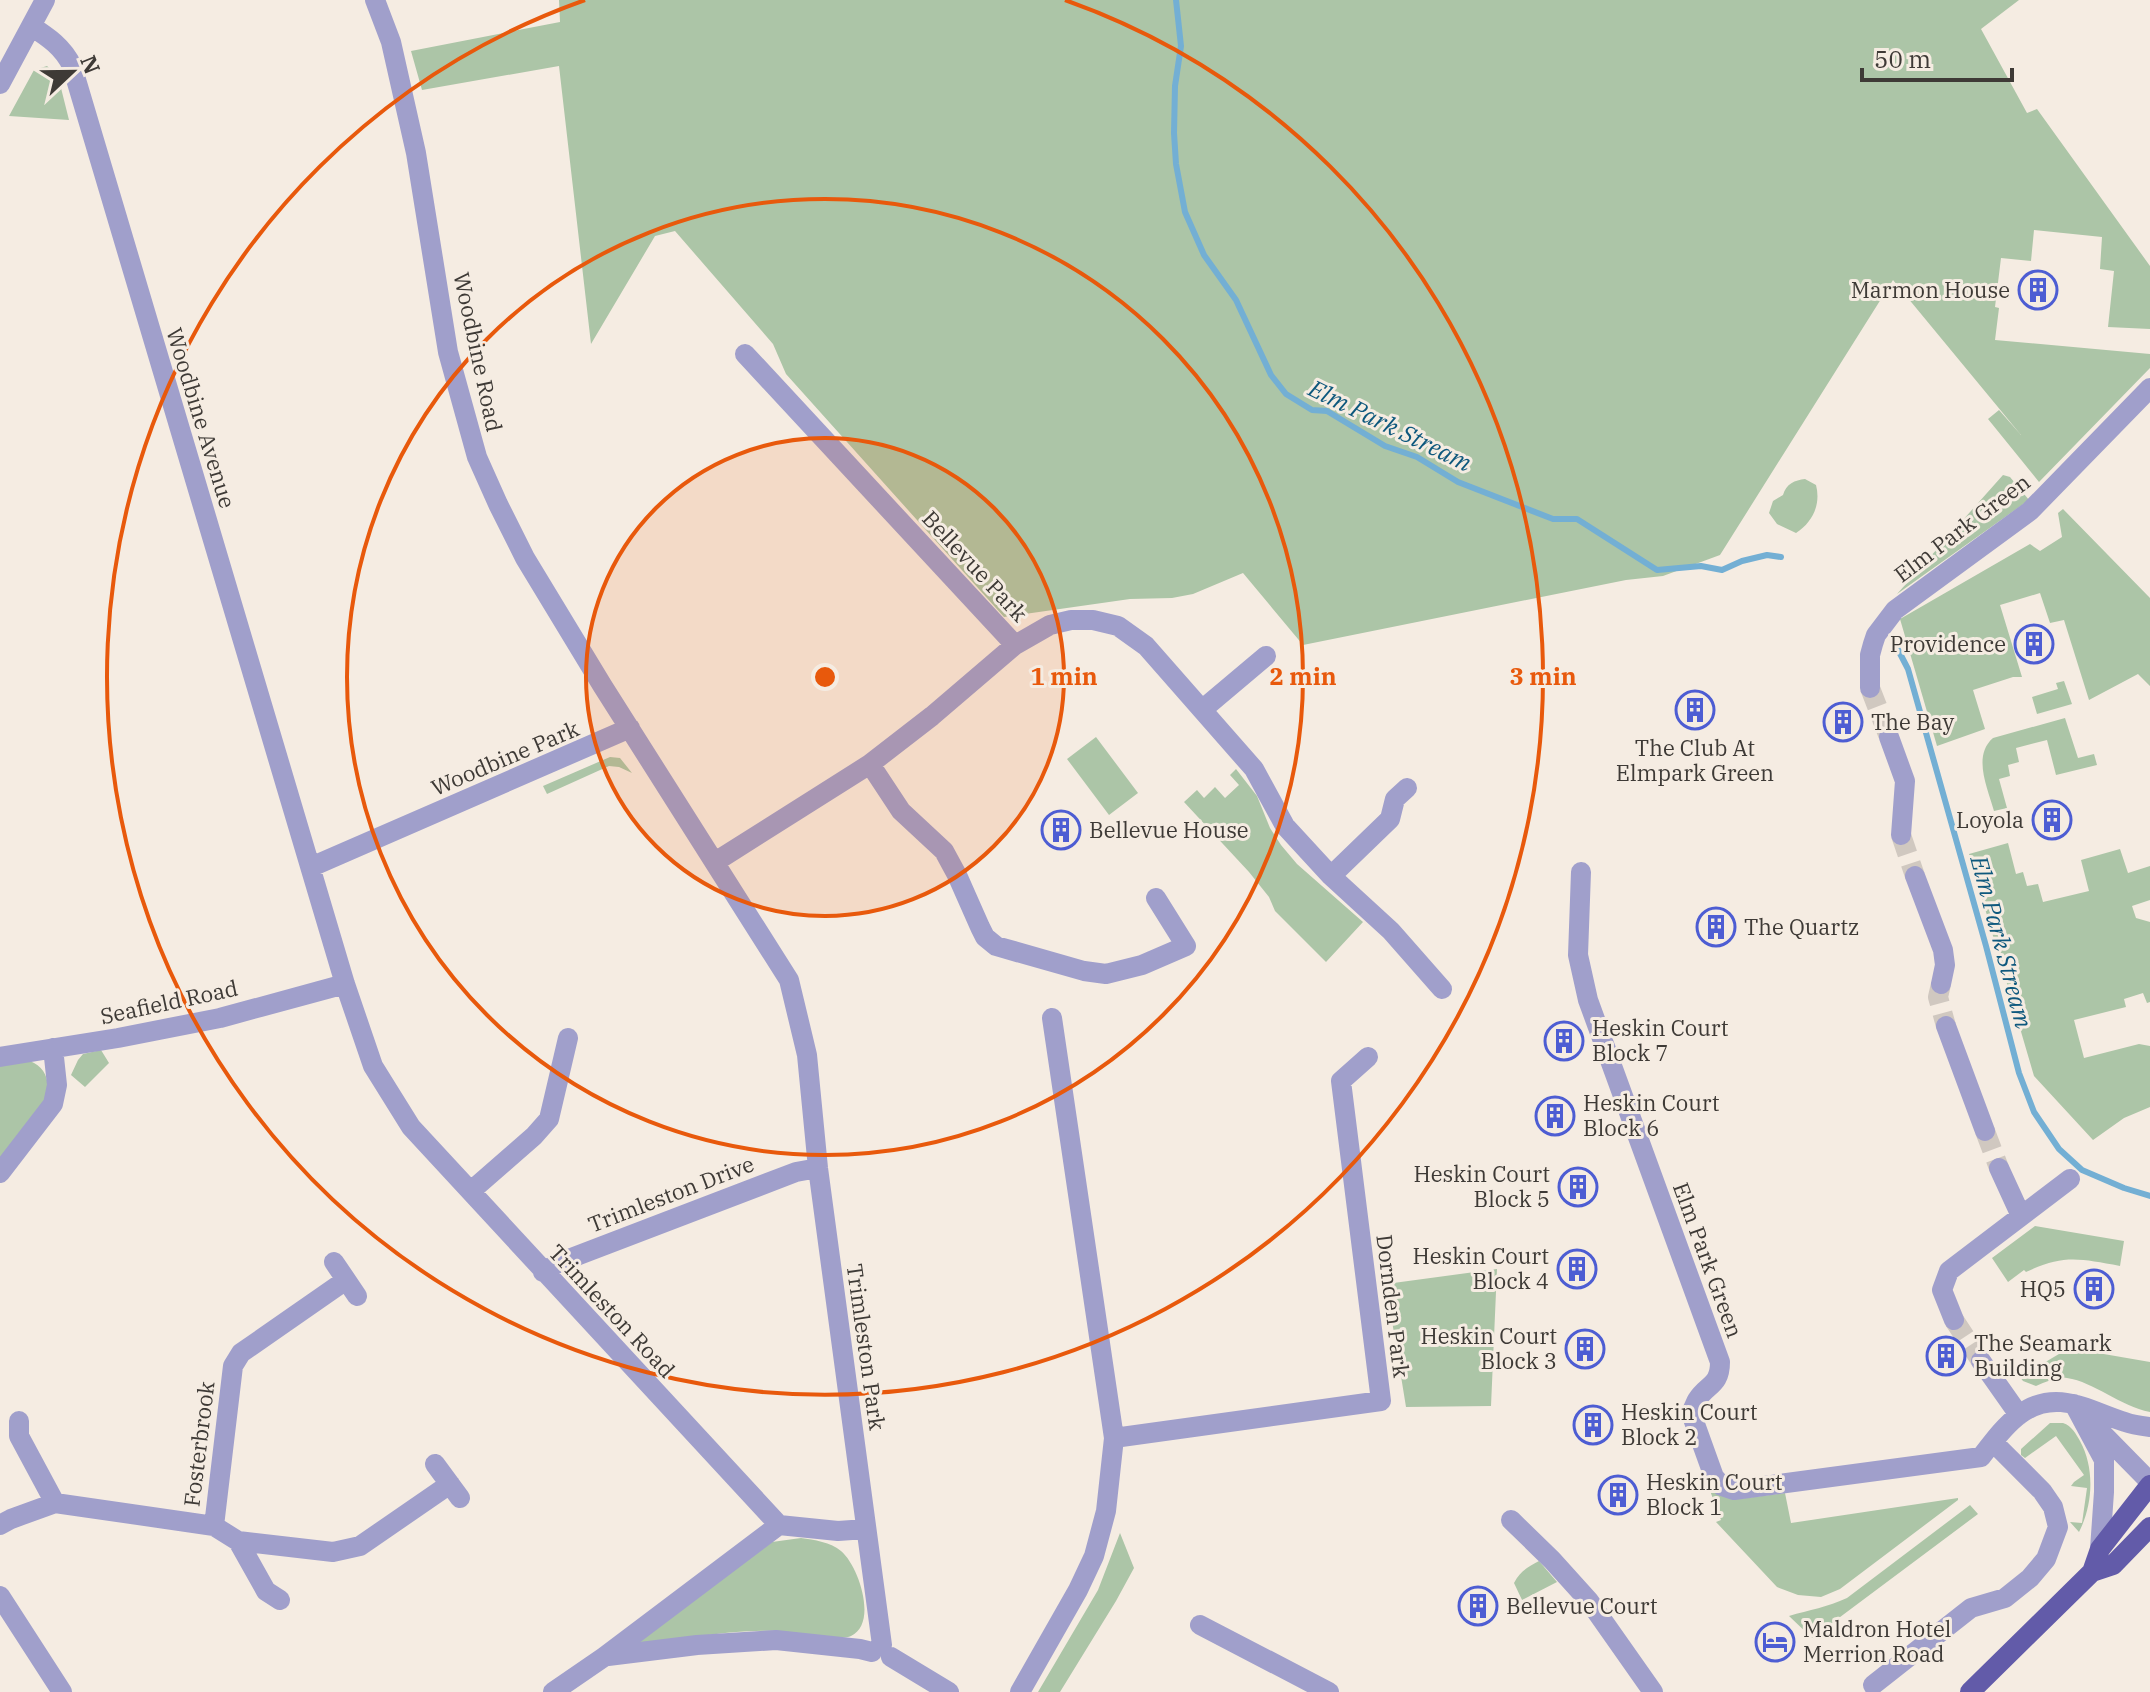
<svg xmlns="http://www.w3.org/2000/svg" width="2150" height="1692" viewBox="0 0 2150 1692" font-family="'IBM Plex Serif',serif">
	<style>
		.green { fill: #acc5a7 }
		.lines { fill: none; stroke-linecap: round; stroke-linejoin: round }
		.stream { stroke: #73afd4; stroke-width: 6 }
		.minor-tunnel { stroke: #d0c8c0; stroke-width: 20; stroke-dasharray: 20 10; stroke-linecap: butt }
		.minor { stroke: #a09fcb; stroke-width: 20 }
		.major { stroke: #625ba9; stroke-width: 20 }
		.ring { fill: none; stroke: #e8590c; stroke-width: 4 }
		.labels { text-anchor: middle; stroke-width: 6; stroke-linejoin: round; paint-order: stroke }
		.poi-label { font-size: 22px; fill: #3e3a36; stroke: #f5ece2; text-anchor: start }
		.street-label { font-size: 22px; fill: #3e3a36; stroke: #f5ece2 }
		.water-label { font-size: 24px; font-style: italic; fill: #0e587d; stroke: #f5ece2 }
		.centre { fill: #e8590c; stroke: #f5ece2; stroke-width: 4 }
		.ring-label { font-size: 24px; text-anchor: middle; font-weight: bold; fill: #e8590c; stroke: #f5ece2; stroke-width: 6; stroke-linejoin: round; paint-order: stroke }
	</style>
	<rect width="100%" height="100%" fill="#f5ece2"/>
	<path class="green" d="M 559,0 L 2019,0 L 1981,29 L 2027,113 L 2037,109 L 2150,266 L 2150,329 L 2108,327 L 2114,271 L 2100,269 L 2102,237 L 2034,230 L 2031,261 L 2001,258 L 1995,307 L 1999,308 L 1995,340 L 2150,354 L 2150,368 L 2039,482 L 1988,419 L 1999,410 L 2021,435 L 1893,280 L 1720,555 L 1663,576 L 1626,580 L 1303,645 L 1243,573 L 1193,594 L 1172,598 L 1130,599 L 1004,617 L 786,374 L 773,344 L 675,231 L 655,236 L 591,344 L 559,66 L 422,90 L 411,51 L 560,22 Z
		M 47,66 L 58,76 L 69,120 L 9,116 L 34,70 Z
		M 2003,475 L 2010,477 L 2029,500 L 1897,594 Z
		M 1805,479 L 1816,485 C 1821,504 1813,522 1796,533 L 1777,524 L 1769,513 L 1773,501 L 1783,495 C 1786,484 1795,480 1805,479 Z
		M 2063,509 L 2150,598 L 2150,686 L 2138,674 L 2089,700 L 2064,620 L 2050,623 L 2040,593 L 2000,605 L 2022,677 L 2013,677 L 1973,690 L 1985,729 L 1937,746 L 1900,619 L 2030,544 L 2040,551 L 2062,537 L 2058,513 Z
		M 2064,681 L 2072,704 L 2037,714 L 2032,697 L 2058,689 L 2056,683 Z
		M 2065,718 L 2078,758 L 2094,754 L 2097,765 L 2056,775 L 2047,740 L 2016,748 L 2019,762 L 2008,765 L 2010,776 L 1999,779 L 2007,808 L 1994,811 C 1988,789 1972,756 1993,738 Z
		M 1096,737 L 1138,793 L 1109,815 L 1067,759 Z
		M 610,757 L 620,758 L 632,773 L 619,767 L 609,766 L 547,794 L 543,786 Z
		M 1236,769 L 1257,796 L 1270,828 L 1281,845 L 1297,864 L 1363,922 L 1326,962 L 1275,911 L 1269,897 L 1249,872 L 1184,802 L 1197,790 L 1204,798 L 1215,787 L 1225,798 L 1239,785 L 1230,775 Z
		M 2008,843 L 2016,874 L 2023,872 L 2027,886 L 2038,884 L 2043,902 L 2089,891 L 2081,860 L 2120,849 L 2128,873 L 2150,866 L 2150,900 L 2132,906 L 2136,918 L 2150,922 L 2150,1002 L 2147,1003 L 2143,993 L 2124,999 L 2126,1007 L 2074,1020 L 2084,1058 L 2139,1044 L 2150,1046 L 2150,1107 L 2124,1118 L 2093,1140 L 2034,1076 L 1969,854 Z
		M 101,1050 L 109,1063 L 85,1087 L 71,1075 L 78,1060 L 83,1054 Z
		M 30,1061 C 45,1067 51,1081 46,1097 C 43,1108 9,1147 0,1159 L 0,1066 Z
		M 2035,1226 L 2124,1241 L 2120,1266 C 2080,1259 2064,1254 2026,1272 L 2024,1270 L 2008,1282 L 1992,1258 Z
		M 1497,1269 L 1491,1406 L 1406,1407 L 1386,1284 Z
		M 2069,1348 L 2150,1362 L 2150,1412 C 2120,1406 2094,1382 2067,1378 C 2056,1377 2046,1382 2036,1386 L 2023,1381 L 2020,1377 Z
		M 2050,1423 C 2051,1423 2062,1423 2063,1423 C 2072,1426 2076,1434 2080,1441 C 2095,1468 2093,1505 2079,1532 L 2070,1522 L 2082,1523 L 2087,1488 L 2071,1486 L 2074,1482 L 2084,1475 L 2056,1436 L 2025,1458 L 2021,1455 L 2021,1449 Z
		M 1712,1487 L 1737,1499 L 1785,1493 L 1791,1523 L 1958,1498 L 1958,1500 L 1840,1589 L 1821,1597 L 1798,1595 L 1777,1587 L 1716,1522 L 1721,1520 L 1709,1488 Z
		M 1970,1505 L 1978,1514 L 1812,1638 L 1789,1616 C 1809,1610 1828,1607 1847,1598 Z
		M 1120,1533 L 1134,1568 L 1116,1601 L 1060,1692 L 1038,1692 L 1098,1590 Z
		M 801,1538 C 814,1540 831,1542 841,1551 C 859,1566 878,1624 851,1636 C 841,1641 794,1632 779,1631 C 728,1629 677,1640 627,1648 L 772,1542 Z
		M 1539,1561 L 1557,1582 L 1522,1600 L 1514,1583 C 1520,1571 1528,1567 1539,1561 Z"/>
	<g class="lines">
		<path class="stream" d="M 1176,0 L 1181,46 L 1175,86 L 1174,133 L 1176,164 L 1185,212 L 1204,255 L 1236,300 L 1271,375 L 1286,394 L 1312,410 L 1327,411 L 1385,446 L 1417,457 L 1458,482 L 1553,519 L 1577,519 L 1657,570 L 1701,566 L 1722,570 L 1742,561 L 1767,555 L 1781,557
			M 1893,640 L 1908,669 L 1986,946 L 2019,1073 L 2034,1112 L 2059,1149 L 2082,1170 L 2124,1188 L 2150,1196"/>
		<path class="minor-tunnel" d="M 1870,688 L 1889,737
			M 1901,835 L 1915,876
			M 1941,984 L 1938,997 L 1946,1026
			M 1985,1131 L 1999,1168
			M 1954,1320 L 1981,1361"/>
		<path class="minor" d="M 375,0 L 391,42 L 416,153 L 448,352 L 477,457 L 498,504 L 525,558 L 602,685 L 789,980 L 807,1055 L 818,1168 L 882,1645
			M 31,26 C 48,37 63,47 72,66 L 345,984 L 373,1066 L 411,1127 L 779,1525
			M 0,84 L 45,0
			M 745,354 L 1015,645
			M 1870,688 L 1870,655 L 1873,644 L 1876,635 L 1895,610 L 2030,511 L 2150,388
			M 1203,709 L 1266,656
			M 1889,737 L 1905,781 L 1901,835
			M 870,764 L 901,811 L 944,851 L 957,875 L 980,927 L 985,937 L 996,946 L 1084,971 L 1106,974 L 1142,965 L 1186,946 L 1156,898
			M 715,862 L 870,764 L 932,716 L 1015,645 L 1050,625 L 1071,620 L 1093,620 L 1118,626 L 1146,646 L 1254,769 L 1285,826 L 1331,876 L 1391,931 L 1442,989
			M 311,867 L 630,728
			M 1581,872 L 1578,955 L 1588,1000 L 1720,1362 C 1720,1386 1707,1384 1697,1400 C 1695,1404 1693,1409 1691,1413 L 1714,1477 L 1722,1486 L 1734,1490 L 1981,1457 C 1992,1443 2004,1426 2019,1415 C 2056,1387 2089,1411 2125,1422 C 2133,1425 2142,1426 2150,1427
			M 1331,876 L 1390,819 L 1395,799 L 1407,788
			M 1915,876 L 1943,950 L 1945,965 L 1941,984
			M 1946,1026 L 1985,1131
			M 0,1057 L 118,1038 L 220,1018 L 345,984
			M 1999,1168 L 2021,1216
			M 0,1173 L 53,1104 L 57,1085 L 53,1048
			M 471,1191 L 534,1136 L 549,1119 L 568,1038
			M 334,1262 L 357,1296
			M 543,1272 L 558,1263 L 796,1172 L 818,1168
			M 1954,1320 L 1942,1290 L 1949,1271 L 2070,1179
			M 1981,1361 L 2019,1415
			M 2074,1404 L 2104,1460 L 2104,1492 L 2100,1549
			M 19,1421 L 19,1436 L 55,1503
			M 2093,1424 L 2150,1482
			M 1114,1438 L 1381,1401 L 1341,1081 L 1368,1057
			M 435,1464 L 460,1498
			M 1511,1520 L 1552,1560 L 1589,1601 L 1653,1692
			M 0,1525 L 11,1519 L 55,1503 L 214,1526 L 238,1541 L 333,1552 L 360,1546 L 450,1484
			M 779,1525 L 838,1531 L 866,1529
			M 214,1526 L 233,1366 L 241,1353 L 346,1280
			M 238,1541 L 266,1591 L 280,1600
			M 0,1596 L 62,1692
			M 1200,1625 L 1329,1692
			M 608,1656 L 697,1645 L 776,1640 L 860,1649 L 872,1652
			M 891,1657 L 949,1692
			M 1873,1685 L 1971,1608 L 2005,1598 L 2030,1578 L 2046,1559 L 2058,1527 L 2053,1507 L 2042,1491 L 1993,1442
			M 553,1692 L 604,1657 L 779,1525
			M 1020,1692 L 1078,1590 L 1094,1556 L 1106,1511 L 1114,1438 L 1052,1018"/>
		<path class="major" d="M 2092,1572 L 2100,1549 L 2150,1485
			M 1970,1692 L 2092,1572 L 2113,1565 L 2150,1527"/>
	</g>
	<circle cx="825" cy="677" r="239" fill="#e8590c" fill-opacity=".12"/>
	<g class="ring">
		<circle cx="825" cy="677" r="239"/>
		<circle cx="825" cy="677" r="478"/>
		<path d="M1065 0A718 718 0 1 1 585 0"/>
	</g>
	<defs>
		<symbol id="building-ring" viewBox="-11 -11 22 22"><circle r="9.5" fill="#f5ece2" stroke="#4d5dd3" stroke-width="1.5"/><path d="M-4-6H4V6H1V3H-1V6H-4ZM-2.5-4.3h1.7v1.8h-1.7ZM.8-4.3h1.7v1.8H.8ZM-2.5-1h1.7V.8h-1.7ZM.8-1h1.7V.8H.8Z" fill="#4d5dd3"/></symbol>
		<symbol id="hotel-ring" viewBox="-11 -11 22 22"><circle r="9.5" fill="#f5ece2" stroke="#4d5dd3" stroke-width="1.5"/><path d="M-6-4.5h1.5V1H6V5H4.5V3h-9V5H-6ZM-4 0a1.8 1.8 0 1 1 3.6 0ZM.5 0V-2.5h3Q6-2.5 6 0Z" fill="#4d5dd3"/></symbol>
	</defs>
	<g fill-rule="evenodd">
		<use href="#building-ring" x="2016" y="268" width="44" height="44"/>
		<use href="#building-ring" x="2012" y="622" width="44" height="44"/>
		<use href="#building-ring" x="1673" y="688" width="44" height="44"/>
		<use href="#building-ring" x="1821" y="700" width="44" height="44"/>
		<use href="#building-ring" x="2030" y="798" width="44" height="44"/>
		<use href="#building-ring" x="1039" y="808" width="44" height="44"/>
		<use href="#building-ring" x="1694" y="905" width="44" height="44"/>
		<use href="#building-ring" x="1542" y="1019" width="44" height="44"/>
		<use href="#building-ring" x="1533" y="1094" width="44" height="44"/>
		<use href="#building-ring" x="1556" y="1165" width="44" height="44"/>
		<use href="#building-ring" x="1555" y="1247" width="44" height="44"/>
		<use href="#building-ring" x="2072" y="1267" width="44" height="44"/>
		<use href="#building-ring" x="1563" y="1327" width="44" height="44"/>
		<use href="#building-ring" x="1924" y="1334" width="44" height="44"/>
		<use href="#building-ring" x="1571" y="1403" width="44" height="44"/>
		<use href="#building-ring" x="1596" y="1473" width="44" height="44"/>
		<use href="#building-ring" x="1456" y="1584" width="44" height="44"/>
		<use href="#hotel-ring" x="1753" y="1620" width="44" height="44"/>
	</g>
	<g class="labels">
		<g class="poi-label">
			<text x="2010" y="298" text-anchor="end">Marmon House</text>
			<text x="2006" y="652" text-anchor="end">Providence</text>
			<text x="1871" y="730">The Bay</text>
			<text x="1695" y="756" text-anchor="middle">The Club At<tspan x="1695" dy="25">Elmpark Green</tspan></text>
			<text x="2024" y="828" text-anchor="end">Loyola</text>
			<text x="1089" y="838">Bellevue House</text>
			<text x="1744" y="935">The Quartz</text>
			<text x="1592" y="1036">Heskin Court<tspan x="1592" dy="25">Block 7</tspan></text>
			<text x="1583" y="1111">Heskin Court<tspan x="1583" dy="25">Block 6</tspan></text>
			<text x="1550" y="1182" text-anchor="end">Heskin Court<tspan x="1550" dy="25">Block 5</tspan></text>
			<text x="1549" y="1264" text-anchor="end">Heskin Court<tspan x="1549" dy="25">Block 4</tspan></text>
			<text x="2066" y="1297" text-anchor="end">HQ5</text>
			<text x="1557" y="1344" text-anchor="end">Heskin Court<tspan x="1557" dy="25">Block 3</tspan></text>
			<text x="1974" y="1351">The Seamark<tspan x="1974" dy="25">Building</tspan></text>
			<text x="1621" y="1420">Heskin Court<tspan x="1621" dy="25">Block 2</tspan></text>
			<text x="1646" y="1490">Heskin Court<tspan x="1646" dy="25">Block 1</tspan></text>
			<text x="1506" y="1614">Bellevue Court</text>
			<text x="1803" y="1637">Maldron Hotel<tspan x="1803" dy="25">Merrion Road</tspan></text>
		</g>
		<g class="street-label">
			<text transform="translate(478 352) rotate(78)" y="8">Woodbine Road</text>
			<text transform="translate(201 418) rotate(73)" y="8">Woodbine Avenue</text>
			<text transform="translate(1962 528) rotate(-37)" y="8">Elm Park Green</text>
			<text transform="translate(975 566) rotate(47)" y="8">Bellevue Park</text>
			<text transform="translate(505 758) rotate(-23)" y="8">Woodbine Park</text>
			<text transform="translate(169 1002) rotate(-12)" y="8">Seafield Road</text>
			<text transform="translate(671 1194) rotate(-21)" y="8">Trimleston Drive</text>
			<text transform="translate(1708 1260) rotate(70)" y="8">Elm Park Green</text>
			<text transform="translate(1393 1306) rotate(83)" y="8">Dornden Park</text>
			<text transform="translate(612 1311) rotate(47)" y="8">Trimleston Road</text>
			<text transform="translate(866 1347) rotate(82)" y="8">Trimleston Park</text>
			<text transform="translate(199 1444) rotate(-83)" y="8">Fosterbrook</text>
		</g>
		<g class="water-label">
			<text transform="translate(1390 426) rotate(26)" y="8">Elm Park Stream</text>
			<text transform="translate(2001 942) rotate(75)" y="8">Elm Park Stream</text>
		</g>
	</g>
	<circle cx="825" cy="677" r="12" class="centre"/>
	<g class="ring-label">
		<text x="1064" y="685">1 min</text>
		<text x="1303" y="685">2 min</text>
		<text x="1543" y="685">3 min</text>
	</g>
	<g transform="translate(72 72) rotate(68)" stroke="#f5ece2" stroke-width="6" paint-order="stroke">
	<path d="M0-6L14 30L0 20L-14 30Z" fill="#3e3a36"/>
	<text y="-12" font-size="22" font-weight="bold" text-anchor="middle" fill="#3e3a36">N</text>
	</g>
	<path d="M1862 68v12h150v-12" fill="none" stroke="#3e3a36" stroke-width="4"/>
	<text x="1874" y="68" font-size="24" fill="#3e3a36" stroke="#f5ece2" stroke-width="6" paint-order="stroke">50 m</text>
</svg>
